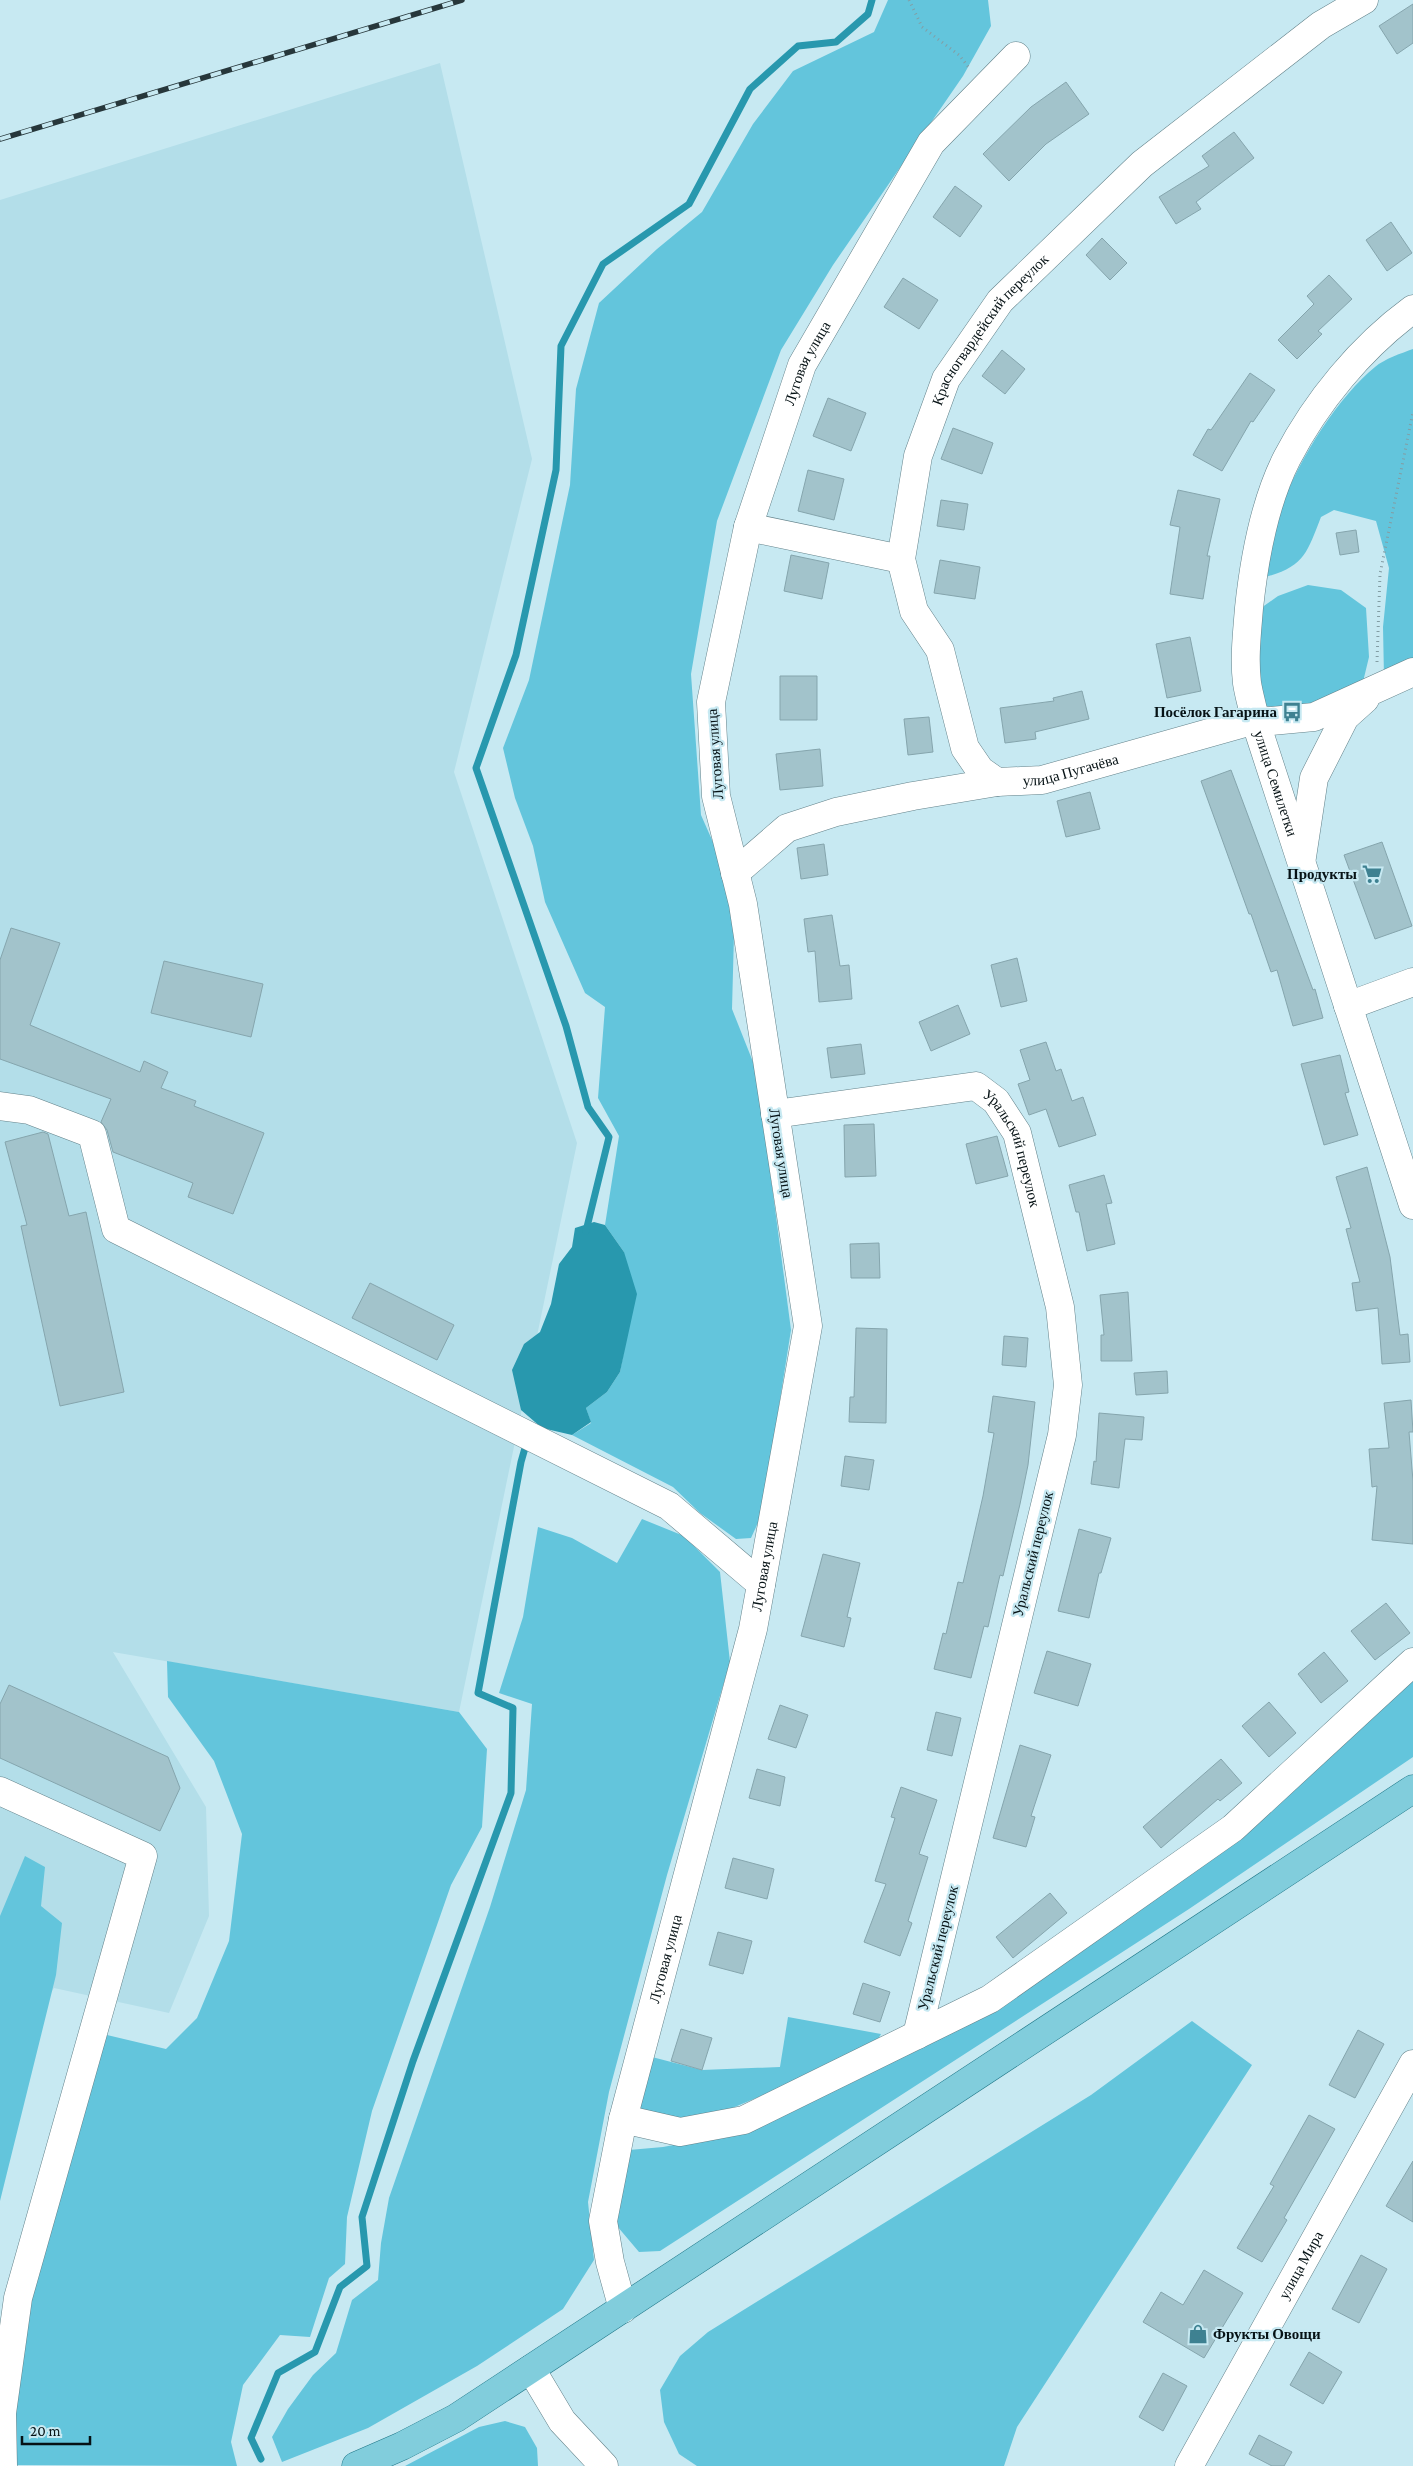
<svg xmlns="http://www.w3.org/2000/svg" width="1413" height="2466" viewBox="0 0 1413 2466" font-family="'Crimson Pro',serif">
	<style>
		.built { fill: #b3dee9 }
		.green { fill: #63c5dc }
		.water { fill: #2898ae }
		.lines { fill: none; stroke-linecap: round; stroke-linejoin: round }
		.stream { stroke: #2898ae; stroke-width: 7 }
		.building { fill: #a2c3cb; stroke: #85a5ad }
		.minor-casing { stroke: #63828a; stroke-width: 29 }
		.major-casing { stroke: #1f7687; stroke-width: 29 }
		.path { stroke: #839da4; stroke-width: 3; stroke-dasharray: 1 4; stroke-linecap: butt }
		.minor { stroke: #fff; stroke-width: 28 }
		.major { stroke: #81cddc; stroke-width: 28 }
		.rail-casing { stroke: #27373b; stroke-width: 5.5 }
		.rail { stroke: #c7e9f2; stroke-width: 4; stroke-dasharray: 11; stroke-linecap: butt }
		.labels { text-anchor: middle; stroke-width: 4.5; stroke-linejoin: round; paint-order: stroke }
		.street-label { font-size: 15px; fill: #061215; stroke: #c7e9f2 }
		.poi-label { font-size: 15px; font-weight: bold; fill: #061215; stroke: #c7e9f2; text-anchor: end }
	</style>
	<rect width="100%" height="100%" fill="#c7e9f2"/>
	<path class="built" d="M 440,63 L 532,459 L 454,772 L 577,1143 L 459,1712 L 113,1652 L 206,1807 L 209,1916 L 169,2013 L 54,1988 L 0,2070 L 0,200 Z"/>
	<path class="green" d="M 888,0 L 988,0 L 991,26 L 963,76 L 833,265 L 781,350 L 717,521 L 691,674 L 701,815 L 727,874 L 734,934 L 732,1009 L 757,1072 L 791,1330 L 762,1514 L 751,1538 L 736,1539 L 700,1513 L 673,1487 L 572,1435 L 591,1423 L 586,1408 L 607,1392 L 620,1372 L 626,1340 L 624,1252 L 605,1225 L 619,1136 L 598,1098 L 605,1007 L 585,993 L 545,902 L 533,846 L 515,798 L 503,748 L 529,680 L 570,485 L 576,389 L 599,303 L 657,249 L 702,212 L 753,124 L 793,71 L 874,32 Z
		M 1413,349 L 1413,662 L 1384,677 L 1383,627 L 1389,568 L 1376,521 L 1334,510 L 1321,517 C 1307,553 1304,567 1265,577 C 1267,510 1324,409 1375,367 C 1384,359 1402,353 1413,349 Z
		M 1308,585 L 1341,590 L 1366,608 L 1369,657 L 1362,686 L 1330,704 L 1265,714 C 1256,679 1255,643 1261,608 L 1278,596 Z
		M 642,1519 L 684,1536 L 720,1572 L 730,1662 L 667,1875 L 609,2092 L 588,2202 L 594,2260 L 563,2309 L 477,2366 L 368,2428 L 282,2462 L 272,2437 L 288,2409 L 313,2375 L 336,2353 L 352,2300 L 378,2280 L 381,2243 L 389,2198 L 490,1907 L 526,1790 L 532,1704 L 499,1693 L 523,1617 L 538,1527 L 572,1538 L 617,1563 Z
		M 167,1661 L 459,1712 L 487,1749 L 482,1827 L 451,1885 L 372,2111 L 347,2217 L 345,2264 L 329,2278 L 310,2337 L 280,2335 L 243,2385 L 231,2442 L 237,2466 L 15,2465 L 0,2328 L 78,2047 L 107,2035 L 166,2049 L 197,2018 L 229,1941 L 242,1834 L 214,1761 L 168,1697 Z
		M 1413,1678 L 1413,1757 L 1189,1909 L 660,2251 L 639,2252 L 617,2226 L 614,2185 L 629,2150 L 663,2147 L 753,2130 L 990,2008 Z
		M 25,1856 L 45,1867 L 41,1906 L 62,1923 L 56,1975 L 0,2201 L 0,1916 Z
		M 788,2017 L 881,2034 L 872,2050 L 725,2111 L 680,2120 L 636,2110 L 652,2057 L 702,2070 L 780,2067 Z
		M 1192,2021 L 1252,2065 L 1017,2427 L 1004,2466 L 697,2466 L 679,2454 L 664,2422 L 660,2390 L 680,2356 L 708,2332 L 1091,2095 Z
		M 505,2421 L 525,2427 L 537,2448 L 538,2466 L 405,2466 L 479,2427 Z"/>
	<path class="water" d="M 594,1222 L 605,1225 L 624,1252 L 637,1294 L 620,1372 L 607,1392 L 586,1408 L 591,1422 L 572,1435 L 542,1428 L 521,1410 L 512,1370 L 524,1344 L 540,1332 L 551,1304 L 559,1264 L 572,1247 L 575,1228 Z"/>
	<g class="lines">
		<path class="stream" d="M 586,1231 L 609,1137 L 588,1107 L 566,1026 L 476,768 L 516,655 L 556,470 L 561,346 L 603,264 L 689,204 L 750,89 L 798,46 L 836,42 L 868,14 L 872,0
			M 261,2459 L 251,2438 L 278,2373 L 315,2352 L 340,2287 L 367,2266 L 362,2217 L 413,2061 L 511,1793 L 513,1708 L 478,1693 L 521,1462 L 527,1441"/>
	</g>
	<path class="building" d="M 1413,4 L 1413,43 L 1397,54 L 1379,26 Z
		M 1066,82 L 1089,114 L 1046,144 L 1009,181 L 983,154 L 1031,107 Z
		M 1234,132 L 1254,158 L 1196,202 L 1201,209 L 1176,224 L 1159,197 L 1209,166 L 1202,156 Z
		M 955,186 L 982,206 L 960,237 L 933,217 Z
		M 1391,222 L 1412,253 L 1387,271 L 1366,240 Z
		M 1102,238 L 1127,263 L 1110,280 L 1086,255 Z
		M 1329,275 L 1352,299 L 1318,331 L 1322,334 L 1297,359 L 1278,340 L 1314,304 L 1307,296 Z
		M 903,278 L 938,300 L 919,329 L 884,307 Z
		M 1002,350 L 1025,369 L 1005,394 L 982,376 Z
		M 1250,373 L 1275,390 L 1253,422 L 1251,421 L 1222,471 L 1193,455 L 1208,429 L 1211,430 Z
		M 828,398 L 866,413 L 851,451 L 813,436 Z
		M 953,428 L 993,443 L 982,474 L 941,459 Z
		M 808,470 L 844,479 L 834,520 L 798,511 Z
		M 1178,490 L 1220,499 L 1207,556 L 1210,556 L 1203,599 L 1170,594 L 1180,527 L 1170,525 Z
		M 941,500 L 968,504 L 964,530 L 937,526 Z
		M 1356,530 L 1359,552 L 1340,555 L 1336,533 Z
		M 791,555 L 829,563 L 822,599 L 784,591 Z
		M 940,560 L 980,567 L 975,599 L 934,593 Z
		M 1190,637 L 1201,691 L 1167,698 L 1156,644 Z
		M 780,676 L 817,676 L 817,720 L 780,720 Z
		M 1082,691 L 1089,719 L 1035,732 L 1036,739 L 1005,743 L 1000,708 L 1054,701 L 1053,698 Z
		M 929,717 L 933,752 L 908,755 L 904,719 Z
		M 820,749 L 823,786 L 780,790 L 776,754 Z
		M 1231,770 L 1313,990 L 1315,989 L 1323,1018 L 1293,1026 L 1277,970 L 1271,972 L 1251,914 L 1249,914 L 1201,781 Z
		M 1090,792 L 1100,829 L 1066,837 L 1057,801 Z
		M 1382,842 L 1412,926 L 1375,939 L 1344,855 Z
		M 824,844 L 828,875 L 801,879 L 797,848 Z
		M 832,915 L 840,966 L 849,965 L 852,999 L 819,1002 L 815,951 L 808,952 L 804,919 Z
		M 11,928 L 60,943 L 30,1025 L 140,1072 L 144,1061 L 168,1072 L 161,1088 L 196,1101 L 194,1106 L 264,1133 L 233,1214 L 188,1197 L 193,1183 L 113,1152 L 107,1130 L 101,1122 L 111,1099 L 0,1059 L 0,960 Z
		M 1017,958 L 1027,1001 L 1001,1007 L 991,965 Z
		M 164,961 L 263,984 L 251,1037 L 151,1013 Z
		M 958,1005 L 970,1034 L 931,1051 L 919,1022 Z
		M 1046,1042 L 1056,1071 L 1061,1069 L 1072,1101 L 1083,1097 L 1096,1135 L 1059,1147 L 1046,1109 L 1029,1115 L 1018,1084 L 1030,1080 L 1020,1050 Z
		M 861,1044 L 865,1074 L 831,1078 L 827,1048 Z
		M 1340,1055 L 1349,1092 L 1345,1093 L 1358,1135 L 1324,1145 L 1301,1064 Z
		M 874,1124 L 876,1176 L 845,1177 L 844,1125 Z
		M 43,1132 L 48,1134 L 69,1216 L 86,1212 L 124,1392 L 60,1406 L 21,1226 L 27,1225 L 5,1142 Z
		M 997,1136 L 1008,1176 L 976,1184 L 966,1144 Z
		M 1367,1167 L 1390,1257 L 1400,1335 L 1408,1334 L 1410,1362 L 1382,1364 L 1378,1308 L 1356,1311 L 1352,1283 L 1360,1282 L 1346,1229 L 1351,1228 L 1336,1177 Z
		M 1104,1175 L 1112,1203 L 1106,1204 L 1115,1244 L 1087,1251 L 1079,1212 L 1076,1212 L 1069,1185 Z
		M 879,1243 L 880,1278 L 851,1278 L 850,1244 Z
		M 370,1283 L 454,1325 L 437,1360 L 352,1318 Z
		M 1128,1292 L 1132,1361 L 1101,1361 L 1101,1335 L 1104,1335 L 1100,1295 Z
		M 856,1328 L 887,1329 L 886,1423 L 849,1422 L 850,1397 L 854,1397 Z
		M 1004,1336 L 1028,1338 L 1026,1367 L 1002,1365 Z
		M 1167,1371 L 1168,1393 L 1136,1395 L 1134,1373 Z
		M 993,1396 L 1035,1402 L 1028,1465 L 1020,1504 L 1003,1576 L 1000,1575 L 988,1627 L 984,1626 L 971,1678 L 934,1669 L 943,1633 L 946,1634 L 958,1582 L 963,1583 L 983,1496 L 994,1433 L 988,1432 Z
		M 1411,1400 L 1413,1432 L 1409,1432 L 1413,1481 L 1413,1544 L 1372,1540 L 1377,1486 L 1372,1487 L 1369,1449 L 1389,1448 L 1384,1403 Z
		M 1099,1413 L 1144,1417 L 1142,1440 L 1125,1439 L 1119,1488 L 1091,1484 L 1094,1461 L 1096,1462 Z
		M 845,1456 L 874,1460 L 869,1490 L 841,1486 Z
		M 1079,1529 L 1111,1538 L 1101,1573 L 1099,1573 L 1089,1618 L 1058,1611 Z
		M 823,1554 L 860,1563 L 847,1617 L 851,1618 L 844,1647 L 801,1636 Z
		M 1386,1603 L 1410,1633 L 1375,1660 L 1351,1631 Z
		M 1047,1651 L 1091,1664 L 1078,1706 L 1034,1693 Z
		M 1324,1652 L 1348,1681 L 1321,1703 L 1298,1674 Z
		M 9,1685 L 168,1757 L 180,1788 L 160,1831 L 0,1758 L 0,1704 Z
		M 1269,1702 L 1296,1733 L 1269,1757 L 1242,1726 Z
		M 780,1705 L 808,1715 L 796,1748 L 768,1739 Z
		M 936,1712 L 961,1718 L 952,1756 L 927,1750 Z
		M 1020,1745 L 1051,1755 L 1031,1816 L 1035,1817 L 1026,1847 L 993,1838 Z
		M 1221,1759 L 1242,1783 L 1220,1801 L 1218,1799 L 1161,1848 L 1143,1827 Z
		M 757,1769 L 785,1777 L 780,1806 L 749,1798 Z
		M 901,1787 L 937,1800 L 919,1854 L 928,1857 L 908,1921 L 912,1923 L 900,1956 L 864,1942 L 886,1884 L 875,1881 L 895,1818 L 891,1817 Z
		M 733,1858 L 774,1869 L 767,1899 L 725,1888 Z
		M 1050,1893 L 1067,1913 L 1013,1958 L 996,1937 Z
		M 718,1932 L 752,1941 L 743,1974 L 709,1965 Z
		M 863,1983 L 890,1992 L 880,2022 L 853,2014 Z
		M 681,2029 L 712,2038 L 702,2070 L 671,2061 Z
		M 1358,2030 L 1384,2044 L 1355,2098 L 1329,2085 Z
		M 1309,2115 L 1335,2129 L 1284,2218 L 1287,2220 L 1262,2262 L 1237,2248 L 1274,2186 L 1270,2184 Z
		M 1413,2161 L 1413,2222 L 1386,2206 Z
		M 1361,2255 L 1387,2269 L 1359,2323 L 1332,2309 Z
		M 1204,2270 L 1243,2293 L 1204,2358 L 1143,2322 L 1161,2292 L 1183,2305 Z
		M 1309,2352 L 1342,2372 L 1323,2404 L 1290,2385 Z
		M 1163,2373 L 1187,2386 L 1163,2431 L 1139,2417 Z
		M 1259,2435 L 1292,2452 L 1284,2466 L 1272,2466 L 1249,2454 Z"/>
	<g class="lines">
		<defs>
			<g id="minor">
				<path id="s1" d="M 1413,309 C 1361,347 1316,402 1287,458 C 1265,501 1254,561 1249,608 C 1247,633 1244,658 1247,683 C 1249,696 1253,708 1255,720 L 1413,1205"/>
				<path d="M 748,527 L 901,559"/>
				<path id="s2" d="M 997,782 L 980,770 L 965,748 L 940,650 L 914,611 L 901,559 L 918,456 L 946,379 L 1000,301 L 1142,164 L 1321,25 L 1364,0"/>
				<path d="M 1302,857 L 1314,778 L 1345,717 L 1365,699"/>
				<path id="s3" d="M 735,873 L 787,828 L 836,812 L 913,796 L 997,782 L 1042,780 L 1255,720 L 1271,721 L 1314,717 L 1413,672"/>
				<path d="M 1348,1006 L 1413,982"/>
				<path d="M 0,1106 L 29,1110 L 92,1134 L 116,1229 L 669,1506 L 761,1584"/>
				<path id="s4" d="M 775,1114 L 976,1086 L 996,1101 L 1017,1133 L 1060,1307 L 1068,1385 L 1062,1435 L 917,2035"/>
				<path d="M 0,1791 L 143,1856 L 18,2298 L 2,2413 L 3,2466"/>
				<path d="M 623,2119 L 680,2132 L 744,2120 L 990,1999 L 1233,1828 L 1413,1662"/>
				<path id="s5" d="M 623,2309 L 610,2262 L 603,2221 L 623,2119 L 753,1629 L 808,1326 L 743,904 L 716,796 L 711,702 L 748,527 L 802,365 L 931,143 L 1016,56"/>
				<path d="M 531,2369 L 562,2421 L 604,2466"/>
				<path id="s6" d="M 1189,2466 L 1413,2064"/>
			</g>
			<path id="major" d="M 356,2466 L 402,2446 L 456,2418 L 1413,1789"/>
		</defs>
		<use href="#minor" class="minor-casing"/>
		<use href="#major" class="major-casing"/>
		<path class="path" d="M 909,0 L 922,27 L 959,55 L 970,69
			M 1377,662 L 1380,574 L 1413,412"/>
		<use href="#minor" class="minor"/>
		<use href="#major" class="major"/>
		<defs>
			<path id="rail" d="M 0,139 L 462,0"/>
		</defs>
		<use href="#rail" class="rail-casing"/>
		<use href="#rail" class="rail"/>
	</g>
	<defs>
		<symbol id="bus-bare" viewBox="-9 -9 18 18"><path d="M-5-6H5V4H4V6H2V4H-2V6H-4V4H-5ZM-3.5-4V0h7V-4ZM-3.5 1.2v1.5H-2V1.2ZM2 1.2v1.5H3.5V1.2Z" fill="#3e8191" stroke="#c7e9f2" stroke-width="2.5" paint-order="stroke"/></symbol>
		<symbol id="supermarket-bare" viewBox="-9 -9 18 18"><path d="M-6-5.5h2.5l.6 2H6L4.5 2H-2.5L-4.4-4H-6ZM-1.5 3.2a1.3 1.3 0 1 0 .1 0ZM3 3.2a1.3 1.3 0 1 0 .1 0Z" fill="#3e8191" stroke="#c7e9f2" stroke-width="2.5" paint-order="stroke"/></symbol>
		<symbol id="shop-bare" viewBox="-9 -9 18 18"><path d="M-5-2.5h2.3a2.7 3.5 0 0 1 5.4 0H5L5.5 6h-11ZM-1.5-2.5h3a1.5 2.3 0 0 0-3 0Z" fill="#3e8191" stroke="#c7e9f2" stroke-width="2.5" paint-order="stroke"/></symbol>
	</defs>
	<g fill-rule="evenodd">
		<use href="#bus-bare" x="1278" y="698" width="28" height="28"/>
		<use href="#supermarket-bare" x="1358" y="860" width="28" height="28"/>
		<use href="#shop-bare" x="1184" y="2320" width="28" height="28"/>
	</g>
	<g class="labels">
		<g class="street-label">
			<text dy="5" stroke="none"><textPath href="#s2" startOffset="501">Красногвардейский переулок</textPath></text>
			<text dy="5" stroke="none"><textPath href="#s5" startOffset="1995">Луговая улица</textPath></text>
			<text transform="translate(715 754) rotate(-94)" y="5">Луговая улица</text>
			<text dy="5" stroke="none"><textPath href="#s3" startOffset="359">улица Пугачёва</textPath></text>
			<text dy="5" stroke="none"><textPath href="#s1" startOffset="532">улица Семилетки</textPath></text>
			<text dy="5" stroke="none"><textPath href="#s4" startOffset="278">Уральский переулок</textPath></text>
			<text transform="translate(781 1153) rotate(81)" y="5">Луговая улица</text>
			<text transform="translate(1033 1554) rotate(-76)" y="5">Уральский переулок</text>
			<text dy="5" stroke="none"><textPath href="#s5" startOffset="765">Луговая улица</textPath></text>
			<text transform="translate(938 1948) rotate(-76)" y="5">Уральский переулок</text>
			<text dy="5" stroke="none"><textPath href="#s5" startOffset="360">Луговая улица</textPath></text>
			<text dy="5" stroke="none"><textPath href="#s6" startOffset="230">улица Мира</textPath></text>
		</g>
		<g class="poi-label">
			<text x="1277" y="717">Посёлок Гагарина</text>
			<text x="1357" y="879">Продукты</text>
			<text x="1213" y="2339" text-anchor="start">Фрукты Овощи</text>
		</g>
	</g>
	<path d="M22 2436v8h68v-8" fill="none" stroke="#061215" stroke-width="2.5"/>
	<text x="30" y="2436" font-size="15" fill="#061215" stroke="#c7e9f2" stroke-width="4" paint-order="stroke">20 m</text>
</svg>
